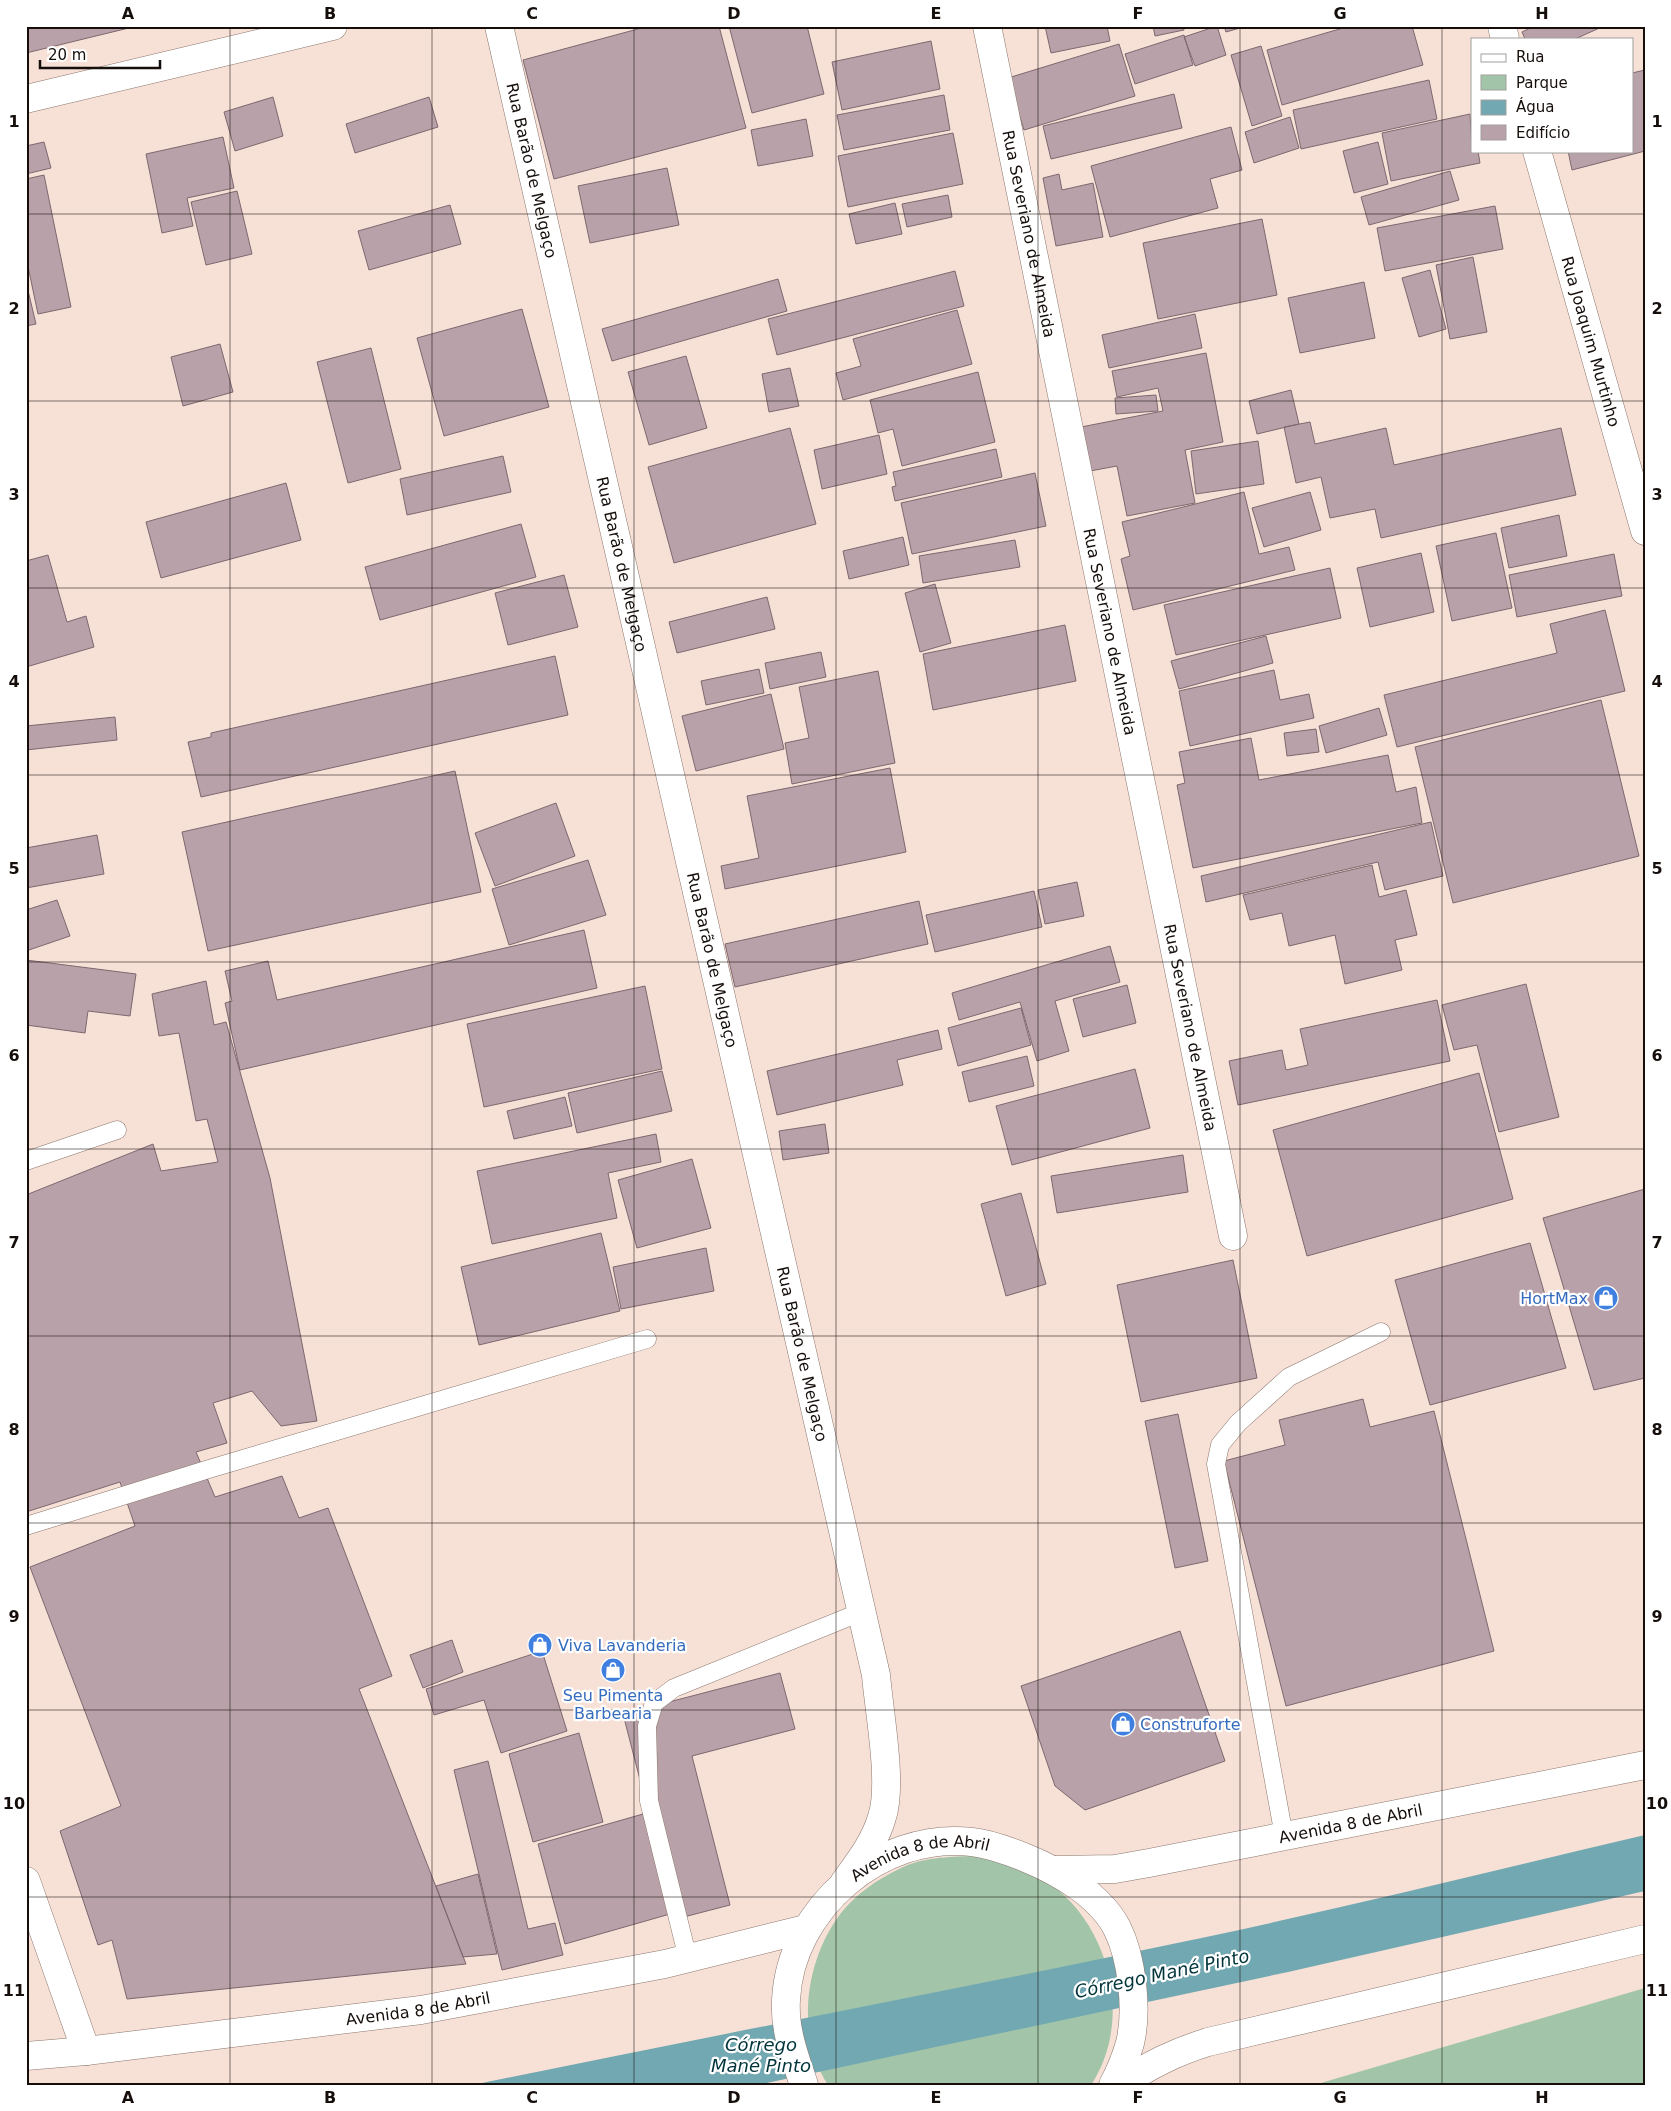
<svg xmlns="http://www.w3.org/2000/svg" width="1671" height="2111" viewBox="0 0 1671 2111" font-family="'DejaVu Sans',sans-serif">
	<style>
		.green { fill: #a2c5a9 }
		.water { fill: #72a8b1 }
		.building { fill: #b8a1a9; stroke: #7e686f }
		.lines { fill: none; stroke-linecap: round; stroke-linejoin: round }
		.service-casing { stroke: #8b776e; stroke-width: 19 }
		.minor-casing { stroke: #8b776e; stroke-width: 29 }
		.tertiary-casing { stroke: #8b776e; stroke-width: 29 }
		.secondary-casing { stroke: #8b776e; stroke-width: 29 }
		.service { stroke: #fff; stroke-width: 18 }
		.minor { stroke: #fff; stroke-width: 28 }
		.tertiary { stroke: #fff; stroke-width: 28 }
		.secondary { stroke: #fff; stroke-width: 28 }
		.grid { fill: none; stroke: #150e0b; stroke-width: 1; stroke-opacity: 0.55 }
		.labels { text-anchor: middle; stroke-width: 4.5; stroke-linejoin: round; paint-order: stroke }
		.street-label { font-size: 16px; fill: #150e0b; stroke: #fff }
		.shop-label { font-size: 16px; fill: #366cbe; stroke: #fff; text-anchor: start }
		.water-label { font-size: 18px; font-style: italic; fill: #00343b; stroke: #fff }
		.neatline { fill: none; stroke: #150e0b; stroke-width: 2 }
		.grid-label { font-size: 16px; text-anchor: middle; font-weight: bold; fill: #150e0b }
	</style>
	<rect width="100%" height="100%" fill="#f7e0d6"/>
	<path class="green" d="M 973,1856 C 998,1861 1019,1866 1041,1878 C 1109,1918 1135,2019 1091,2085 L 828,2085 C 795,2034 805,1960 841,1913 C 856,1894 878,1879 899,1869 C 922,1857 948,1857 973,1856 Z
		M 1645,1988 L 1645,2085 L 1314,2085 Z"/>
	<path class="water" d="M 1645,1835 L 1645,1891 L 1288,1972 L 757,2085 L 473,2085 C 719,2034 965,1988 1211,1936 C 1356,1905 1500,1869 1645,1835 Z"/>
	<path class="building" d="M 26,26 L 137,26 L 26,53 Z
		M 649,26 L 719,26 L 746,128 L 554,179 L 523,60 Z
		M 729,26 L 807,26 L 824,94 L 752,113 Z
		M 1045,26 L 1107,26 L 1110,41 L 1051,53 Z
		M 1153,26 L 1183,26 L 1184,30 L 1155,36 Z
		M 1217,26 L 1226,55 L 1195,66 L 1184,37 Z
		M 1224,26 L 1247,26 L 1226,32 Z
		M 1350,26 L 1412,26 L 1423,65 L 1282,105 L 1267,50 Z
		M 1534,26 L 1604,26 L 1575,39 L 1525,39 L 1522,32 Z
		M 1184,35 L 1193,65 L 1135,84 L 1125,54 Z
		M 931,41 L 940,89 L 842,110 L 832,62 Z
		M 1119,44 L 1135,96 L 1024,130 L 1008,78 Z
		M 1261,46 L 1282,116 L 1252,126 L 1231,55 Z
		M 1645,70 L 1645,151 L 1572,170 L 1568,151 L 1632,151 L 1632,73 Z
		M 1429,80 L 1437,119 L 1301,149 L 1293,110 Z
		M 1174,94 L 1182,128 L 1051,159 L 1043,126 Z
		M 944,95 L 950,130 L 844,150 L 837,115 Z
		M 273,97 L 283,136 L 235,151 L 224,112 Z
		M 429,97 L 438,127 L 355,153 L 346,124 Z
		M 1470,114 L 1472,151 L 1478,151 L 1480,163 L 1391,181 L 1382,133 Z
		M 1290,117 L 1299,148 L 1254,163 L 1245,132 Z
		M 806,119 L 813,156 L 758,166 L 751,130 Z
		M 1231,127 L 1242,170 L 1210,179 L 1218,208 L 1110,237 L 1091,166 Z
		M 953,133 L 963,184 L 848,207 L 838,156 Z
		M 223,137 L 234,188 L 187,198 L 193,226 L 162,233 L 146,154 Z
		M 44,142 L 51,168 L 26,174 L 26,146 Z
		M 1378,142 L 1388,184 L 1354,193 L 1343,151 Z
		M 667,168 L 679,225 L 590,243 L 578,186 Z
		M 1450,171 L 1459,200 L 1369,225 L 1361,197 Z
		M 1059,174 L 1062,190 L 1093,183 L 1103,237 L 1056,246 L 1043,178 Z
		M 44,175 L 71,307 L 38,314 L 26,257 L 26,179 Z
		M 237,191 L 252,254 L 206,265 L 191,202 Z
		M 948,195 L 952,217 L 907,227 L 902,204 Z
		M 895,203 L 902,234 L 856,244 L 849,214 Z
		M 450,205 L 461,244 L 369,270 L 358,231 Z
		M 1495,206 L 1503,249 L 1385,271 L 1377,228 Z
		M 1262,219 L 1277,295 L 1158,319 L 1143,243 Z
		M 1473,257 L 1487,332 L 1450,339 L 1436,265 Z
		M 1430,270 L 1446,329 L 1419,337 L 1402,278 Z
		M 955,271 L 964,306 L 777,355 L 768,319 Z
		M 778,279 L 787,311 L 612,361 L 602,329 Z
		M 26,282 L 36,324 L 26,326 Z
		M 1364,282 L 1375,338 L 1300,353 L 1288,298 Z
		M 522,309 L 549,407 L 444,436 L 417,338 Z
		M 957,310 L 972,364 L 843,400 L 836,373 L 861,366 L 853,339 Z
		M 1195,314 L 1202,348 L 1109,368 L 1102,335 Z
		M 220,344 L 233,392 L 183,406 L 171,357 Z
		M 371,348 L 401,469 L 348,483 L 317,362 Z
		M 1206,353 L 1223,442 L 1185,450 L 1195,503 L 1127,516 L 1117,466 L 1090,471 L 1081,427 L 1163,411 L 1158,388 L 1117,397 L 1112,371 Z
		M 686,356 L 707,428 L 649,445 L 628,372 Z
		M 790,368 L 799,406 L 769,412 L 762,374 Z
		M 978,372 L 995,442 L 902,466 L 893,429 L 878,433 L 870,400 Z
		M 1291,390 L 1299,424 L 1257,434 L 1249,401 Z
		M 1156,395 L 1158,411 L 1116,414 L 1115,398 Z
		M 1310,422 L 1315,444 L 1386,428 L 1394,465 L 1561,428 L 1576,495 L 1381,538 L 1375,509 L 1330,518 L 1321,477 L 1296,483 L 1284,427 Z
		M 790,428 L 816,524 L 674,563 L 648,467 Z
		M 879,435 L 887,474 L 822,489 L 814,450 Z
		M 1258,441 L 1264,484 L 1196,494 L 1191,451 Z
		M 996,449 L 1002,477 L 895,501 L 892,487 L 896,486 L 893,472 Z
		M 503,456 L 511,492 L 407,515 L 400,479 Z
		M 1035,473 L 1046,526 L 912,554 L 901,503 Z
		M 286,483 L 301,540 L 161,578 L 146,522 Z
		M 1244,492 L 1259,554 L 1289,547 L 1295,570 L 1133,610 L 1121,559 L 1130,556 L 1122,522 Z
		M 1310,492 L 1321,530 L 1264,547 L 1252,508 Z
		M 1559,515 L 1567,556 L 1509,568 L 1501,528 Z
		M 521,524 L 536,577 L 380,620 L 365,567 Z
		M 1496,533 L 1512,608 L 1452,621 L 1436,546 Z
		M 903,537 L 909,565 L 849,579 L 843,551 Z
		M 1015,540 L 1020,567 L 923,583 L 919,556 Z
		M 1421,553 L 1434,612 L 1370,627 L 1357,568 Z
		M 1614,554 L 1622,596 L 1517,617 L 1509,575 Z
		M 48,555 L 67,622 L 86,616 L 94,647 L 26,667 L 26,561 Z
		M 1330,568 L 1341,618 L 1176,655 L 1164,605 Z
		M 564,575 L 578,627 L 508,645 L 495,593 Z
		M 935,584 L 951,643 L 920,652 L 905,593 Z
		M 767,597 L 775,629 L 677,653 L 669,622 Z
		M 1605,610 L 1625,691 L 1397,747 L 1384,695 L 1557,653 L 1550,624 Z
		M 1065,625 L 1076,681 L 933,710 L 923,654 Z
		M 1266,636 L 1273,663 L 1179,689 L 1171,661 Z
		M 821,652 L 826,677 L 770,689 L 765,663 Z
		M 555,656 L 568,715 L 201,797 L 188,742 L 211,737 L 211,733 Z
		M 759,669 L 764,693 L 706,705 L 701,681 Z
		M 1274,670 L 1280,700 L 1309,694 L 1314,718 L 1190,746 L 1179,691 Z
		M 878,671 L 895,763 L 792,784 L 785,743 L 809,738 L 799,687 Z
		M 771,694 L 784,749 L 696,771 L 682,716 Z
		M 1601,700 L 1639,856 L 1453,903 L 1415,747 Z
		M 1379,708 L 1387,735 L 1326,753 L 1319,726 Z
		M 115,717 L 117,740 L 26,750 L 26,726 Z
		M 1316,729 L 1319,752 L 1287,756 L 1284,733 Z
		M 1251,738 L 1259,780 L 1388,755 L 1396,792 L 1416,787 L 1422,823 L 1193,868 L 1177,785 L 1185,783 L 1179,752 Z
		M 890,768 L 906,852 L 725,889 L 721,866 L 759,858 L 747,796 Z
		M 455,771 L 481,892 L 208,951 L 182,832 Z
		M 556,803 L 575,856 L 495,886 L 475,833 Z
		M 1431,822 L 1443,876 L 1385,890 L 1378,862 L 1206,902 L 1201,876 Z
		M 97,835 L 104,874 L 26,888 L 26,848 Z
		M 588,860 L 606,915 L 509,945 L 492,889 Z
		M 1372,865 L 1379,897 L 1406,890 L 1417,935 L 1395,940 L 1402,970 L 1345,984 L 1335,935 L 1289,946 L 1282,913 L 1250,920 L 1243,895 Z
		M 1077,882 L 1084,916 L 1045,924 L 1038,890 Z
		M 1034,891 L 1042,927 L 935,952 L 926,915 Z
		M 57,900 L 70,936 L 26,951 L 26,910 Z
		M 919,901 L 928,944 L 735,987 L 725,944 Z
		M 584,930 L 597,988 L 240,1070 L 225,1003 L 232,1001 L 225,971 L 268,961 L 277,1000 Z
		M 1110,946 L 1120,982 L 1055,1001 L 1069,1051 L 1037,1061 L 1020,1002 L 959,1020 L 952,993 Z
		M 26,960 L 136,974 L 130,1016 L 88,1011 L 85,1033 L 26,1025 Z
		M 206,981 L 214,1025 L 226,1022 L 270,1178 L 317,1421 L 281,1426 L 252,1391 L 213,1403 L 227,1443 L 196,1452 L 215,1497 L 282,1476 L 299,1518 L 328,1508 L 392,1676 L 359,1689 L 466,1964 L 127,1999 L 112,1940 L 98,1945 L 60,1831 L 121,1806 L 30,1567 L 135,1526 L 120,1482 L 26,1512 L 26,1195 L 153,1144 L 161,1171 L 218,1162 L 207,1119 L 196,1121 L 179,1033 L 159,1036 L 152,994 Z
		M 1526,984 L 1559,1117 L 1499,1132 L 1477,1045 L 1454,1050 L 1442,1005 Z
		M 1127,985 L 1136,1023 L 1083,1037 L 1073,999 Z
		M 645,986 L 662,1069 L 484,1107 L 467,1024 Z
		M 1437,1000 L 1450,1061 L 1238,1105 L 1229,1061 L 1282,1050 L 1286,1070 L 1308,1065 L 1300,1029 Z
		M 1021,1008 L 1031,1045 L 958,1066 L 948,1028 Z
		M 938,1030 L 942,1049 L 897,1060 L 903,1085 L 777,1115 L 767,1071 Z
		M 1027,1056 L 1034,1086 L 969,1102 L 962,1072 Z
		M 1135,1069 L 1150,1128 L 1012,1165 L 996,1106 Z
		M 662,1071 L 672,1111 L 577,1133 L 568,1093 Z
		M 1479,1073 L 1513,1199 L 1307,1256 L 1273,1130 Z
		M 565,1097 L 572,1126 L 514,1139 L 507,1111 Z
		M 825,1124 L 829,1153 L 783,1160 L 779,1131 Z
		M 656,1134 L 661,1162 L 608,1173 L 617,1218 L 492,1244 L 477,1171 Z
		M 1183,1155 L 1188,1192 L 1057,1213 L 1051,1176 Z
		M 692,1159 L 711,1228 L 637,1248 L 618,1180 Z
		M 1645,1189 L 1645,1378 L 1594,1390 L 1543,1218 Z
		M 1021,1193 L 1046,1284 L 1006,1296 L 981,1204 Z
		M 601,1233 L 620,1311 L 479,1345 L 461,1267 Z
		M 1530,1243 L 1566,1368 L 1430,1405 L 1395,1280 Z
		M 706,1248 L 714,1291 L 621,1309 L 613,1267 Z
		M 1233,1260 L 1257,1378 L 1141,1402 L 1117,1285 Z
		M 1363,1399 L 1370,1427 L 1434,1411 L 1494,1651 L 1286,1706 L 1224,1461 L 1285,1445 L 1279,1420 Z
		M 1178,1414 L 1208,1561 L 1175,1568 L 1145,1421 Z
		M 1180,1631 L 1225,1761 L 1085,1810 L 1055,1786 L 1021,1686 Z
		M 452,1640 L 463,1672 L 423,1688 L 410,1655 Z
		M 542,1651 L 567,1731 L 501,1753 L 484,1700 L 434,1715 L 426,1689 Z
		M 780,1673 L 795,1729 L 692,1756 L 730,1905 L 676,1919 L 623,1714 Z
		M 579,1733 L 603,1822 L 533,1842 L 509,1754 Z
		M 488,1761 L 528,1929 L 555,1923 L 563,1955 L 502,1970 L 454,1770 Z
		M 643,1814 L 670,1914 L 565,1944 L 538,1844 Z
		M 478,1874 L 497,1954 L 463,1957 L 436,1886 Z"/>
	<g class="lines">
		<defs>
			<path id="service" d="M 26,1161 L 117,1130
				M 26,1526 L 209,1469 L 647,1339
				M 1284,1836 L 1216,1464 L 1220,1445 L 1238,1423 L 1289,1377 L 1381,1332
				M 688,1959 L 649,1801 L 647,1726 L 654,1703 L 674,1688 L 861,1612"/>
			<g id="minor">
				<path id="s1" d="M 987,26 L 1233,1236"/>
				<path d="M 26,99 L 333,26"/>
			</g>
			<g id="tertiary">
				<path id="s2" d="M 499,26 L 876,1675 C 879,1712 893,1784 882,1817 C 875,1842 859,1862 844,1883"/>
				<path d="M 1502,26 L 1505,39"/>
				<path id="s3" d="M 1537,151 L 1645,531"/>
				<path d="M 26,1881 L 86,2051"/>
			</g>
			<g id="secondary">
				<path id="s4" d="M 1055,1870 L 1115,1869 L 1149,1863 L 1645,1765"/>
				<path id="s5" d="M 26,2056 L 86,2051 L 421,2010 L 665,1964 L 805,1929"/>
				<path id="s6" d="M 804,2085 C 795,2057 784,2030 786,2000 C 790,1909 880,1831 972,1842 C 990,1844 1009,1851 1026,1858 C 1058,1871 1100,1895 1117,1928 C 1132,1958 1138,2010 1130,2043 C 1126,2057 1120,2072 1113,2085"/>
				<path d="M 1119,2085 C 1150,2065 1173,2053 1208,2042 L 1645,1939"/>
			</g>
		</defs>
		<use href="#service" class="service-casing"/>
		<use href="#minor" class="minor-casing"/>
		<use href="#tertiary" class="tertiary-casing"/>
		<use href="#secondary" class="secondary-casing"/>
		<use href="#service" class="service"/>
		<use href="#minor" class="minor"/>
		<use href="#tertiary" class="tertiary"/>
		<use href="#secondary" class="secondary"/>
	</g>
	<path class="grid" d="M 230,26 L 230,2085M 432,26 L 432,2085M 634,26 L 634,2085M 836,26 L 836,2085M 1038,26 L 1038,2085M 1240,26 L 1240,2085M 1442,26 L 1442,2085M 26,214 L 1645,214M 26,401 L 1645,401M 26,588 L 1645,588M 26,775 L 1645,775M 26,962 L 1645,962M 26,1149 L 1645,1149M 26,1336 L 1645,1336M 26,1523 L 1645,1523M 26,1710 L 1645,1710M 26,1897 L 1645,1897"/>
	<defs>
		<symbol id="shop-disc" viewBox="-11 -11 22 22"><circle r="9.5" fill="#3f7fe0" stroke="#fff"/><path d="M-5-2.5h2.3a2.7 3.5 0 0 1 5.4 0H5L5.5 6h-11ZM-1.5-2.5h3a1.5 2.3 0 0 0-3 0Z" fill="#fff"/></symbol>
	</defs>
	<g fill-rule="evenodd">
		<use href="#shop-disc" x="1592" y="1284" width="28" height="28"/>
		<use href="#shop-disc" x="526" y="1631" width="28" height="28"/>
		<use href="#shop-disc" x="599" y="1656" width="28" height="28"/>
		<use href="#shop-disc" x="1109" y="1710" width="28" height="28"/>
	</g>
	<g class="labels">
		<g class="street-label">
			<text dy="6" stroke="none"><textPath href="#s2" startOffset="148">Rua Barão de Melgaço</textPath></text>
			<text dy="6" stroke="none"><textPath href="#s1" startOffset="212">Rua Severiano de Almeida</textPath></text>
			<text dy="6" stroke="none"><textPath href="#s3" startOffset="198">Rua Joaquim Murtinho</textPath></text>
			<text dy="6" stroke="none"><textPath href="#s2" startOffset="552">Rua Barão de Melgaço</textPath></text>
			<text dy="6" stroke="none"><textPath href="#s1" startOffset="618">Rua Severiano de Almeida</textPath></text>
			<text dy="6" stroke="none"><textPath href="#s2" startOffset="958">Rua Barão de Melgaço</textPath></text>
			<text dy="6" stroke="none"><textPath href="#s1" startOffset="1022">Rua Severiano de Almeida</textPath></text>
			<text dy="6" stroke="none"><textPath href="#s2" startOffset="1362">Rua Barão de Melgaço</textPath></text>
			<text dy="6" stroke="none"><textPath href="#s4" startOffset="300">Avenida 8 de Abril</textPath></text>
			<text dy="6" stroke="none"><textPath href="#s6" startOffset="304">Avenida 8 de Abril</textPath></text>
			<text dy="6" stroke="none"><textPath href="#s5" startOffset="395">Avenida 8 de Abril</textPath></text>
		</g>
		<g class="shop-label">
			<text x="1588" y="1304" text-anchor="end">HortMax</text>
			<text x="558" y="1651">Viva Lavanderia</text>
			<text x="613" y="1701" text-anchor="middle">Seu Pimenta<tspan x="613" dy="18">Barbearia</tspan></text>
			<text x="1140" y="1730">Construforte</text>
		</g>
		<g class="water-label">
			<text transform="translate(1162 1974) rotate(-12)" y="6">Córrego Mané Pinto</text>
			<text x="761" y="2051">Córrego<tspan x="761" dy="21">Mané Pinto</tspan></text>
		</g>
	</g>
	<rect width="1671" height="2111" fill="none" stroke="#ffffff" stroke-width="55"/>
	<rect x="1471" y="38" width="162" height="115" fill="#ffffff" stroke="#a19f9d"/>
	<rect x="1481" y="54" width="25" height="8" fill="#ffffff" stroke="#a19f9d"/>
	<text x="1516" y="62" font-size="15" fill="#150e0b">Rua</text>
	<rect x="1481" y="75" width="25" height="15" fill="#a2c5a9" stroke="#a19f9d"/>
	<text x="1516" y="88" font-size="15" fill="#150e0b">Parque</text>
	<rect x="1481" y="100" width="25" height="15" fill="#72a8b1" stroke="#a19f9d"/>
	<text x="1516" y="112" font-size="15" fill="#150e0b">Água</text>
	<rect x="1481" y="125" width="25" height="15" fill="#b8a1a9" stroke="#a19f9d"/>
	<text x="1516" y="138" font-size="15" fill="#150e0b">Edifício</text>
	<path d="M40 60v8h120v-8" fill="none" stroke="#150e0b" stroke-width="2.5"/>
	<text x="48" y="60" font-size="15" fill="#150e0b" stroke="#ffffff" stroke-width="4" paint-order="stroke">20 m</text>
	<rect x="28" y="28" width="1616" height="2056" class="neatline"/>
	<g class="grid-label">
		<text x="128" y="19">A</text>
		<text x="330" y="19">B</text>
		<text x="532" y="19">C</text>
		<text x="734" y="19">D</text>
		<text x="936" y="19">E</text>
		<text x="1138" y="19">F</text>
		<text x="1340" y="19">G</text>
		<text x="1542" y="19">H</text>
		<text x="14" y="127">1</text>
		<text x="1657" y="127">1</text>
		<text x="14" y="314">2</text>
		<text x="1657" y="314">2</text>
		<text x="14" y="500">3</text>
		<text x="1657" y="500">3</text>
		<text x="14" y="687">4</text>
		<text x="1657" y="687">4</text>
		<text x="14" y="874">5</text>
		<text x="1657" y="874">5</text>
		<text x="14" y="1061">6</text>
		<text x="1657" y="1061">6</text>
		<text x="14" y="1248">7</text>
		<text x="1657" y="1248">7</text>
		<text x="14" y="1435">8</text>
		<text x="1657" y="1435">8</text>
		<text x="14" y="1622">9</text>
		<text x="1657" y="1622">9</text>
		<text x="14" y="1809">10</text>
		<text x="1657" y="1809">10</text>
		<text x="14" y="1996">11</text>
		<text x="1657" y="1996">11</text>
		<text x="128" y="2103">A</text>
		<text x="330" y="2103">B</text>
		<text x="532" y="2103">C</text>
		<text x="734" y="2103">D</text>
		<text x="936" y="2103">E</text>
		<text x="1138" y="2103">F</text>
		<text x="1340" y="2103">G</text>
		<text x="1542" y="2103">H</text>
	</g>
</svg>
